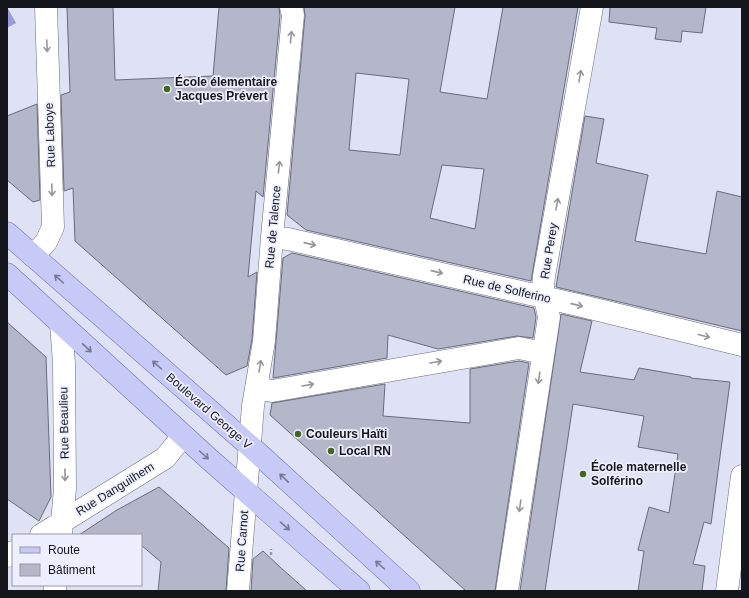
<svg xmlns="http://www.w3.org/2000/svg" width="749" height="598" viewBox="0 0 749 598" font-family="Helvetica,sans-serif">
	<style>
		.water { fill: #989cd9 }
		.building { fill: #b4b6c9; stroke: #6a6c7d; fill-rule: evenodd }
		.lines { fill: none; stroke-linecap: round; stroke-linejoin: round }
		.minor-casing { stroke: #6a6c7c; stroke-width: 23 }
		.major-casing { stroke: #7074a7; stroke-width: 23 }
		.path { stroke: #9799a7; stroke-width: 2.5; stroke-dasharray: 3 2; stroke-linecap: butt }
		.minor { stroke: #fff; stroke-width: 22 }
		.major { stroke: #c7caf7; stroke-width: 22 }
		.oneway { stroke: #969699 }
		.oneway2 { stroke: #777994 }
		.poi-dot { fill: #44661d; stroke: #edeffe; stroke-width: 1.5 }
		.labels { text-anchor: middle; stroke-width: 3.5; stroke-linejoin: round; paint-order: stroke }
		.poi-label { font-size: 12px; font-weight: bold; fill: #15161c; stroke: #edeffe; text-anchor: start }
		.street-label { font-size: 12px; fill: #15161c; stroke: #edeffe }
	</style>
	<rect width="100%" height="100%" fill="#dfe1f4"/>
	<path class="water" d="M 7,7 L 16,23 L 7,28 Z"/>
	<path class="building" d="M 67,7 L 113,7 L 115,80 L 213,76 L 219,7 L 279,7 L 280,16 L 263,197 L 256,191 L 248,277 L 257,272 L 252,339 L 247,366 L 226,375 L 75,241 L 73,188 L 64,191 L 61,95 L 70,92 Z
		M 304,7 L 455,7 L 440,92 L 487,99 L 503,7 L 578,7 L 531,281 L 306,230 L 287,215 L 305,16 ZM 356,73 L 409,79 L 400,155 L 349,150 ZM 442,165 L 484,169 L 475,229 L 430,218 Z
		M 610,7 L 706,7 L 702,33 L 682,31 L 681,42 L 655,39 L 657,28 L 609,22 Z
		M 37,104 L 40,200 L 33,202 L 7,180 L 7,116 Z
		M 585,116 L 604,119 L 596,163 L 648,175 L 635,241 L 706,254 L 717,191 L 742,197 L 742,331 L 556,287 Z
		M 292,253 L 534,308 L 536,317 L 533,338 L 517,336 L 438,349 L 388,335 L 387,358 L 273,378 L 283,258 Z
		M 561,314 L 592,321 L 580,372 L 634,380 L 639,368 L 691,377 L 691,378 L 730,382 L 711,524 L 704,522 L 693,564 L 705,566 L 702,591 L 638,591 L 644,551 L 638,550 L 649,507 L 669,513 L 678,454 L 638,447 L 644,416 L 573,404 L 545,591 L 520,591 Z
		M 7,322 L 46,357 L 51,497 L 39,521 L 7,499 Z
		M 519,361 L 529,363 L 495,591 L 466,591 L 270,415 L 272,403 L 385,384 L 383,416 L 470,423 L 470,369 Z
		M 159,487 L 229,548 L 226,591 L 158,591 L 161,562 L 141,545 L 141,535 L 79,535 L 117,510 Z
		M 263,551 L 280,567 L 307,591 L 251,591 L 253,559 Z"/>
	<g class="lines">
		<defs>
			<path id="minor" d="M 272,237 L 288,239 L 578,305 L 742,345
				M 33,256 L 46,242 L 53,227 L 46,7
				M 61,324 L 64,363 L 65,488 L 61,535
				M 256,388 L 272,391 L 519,348 L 543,353
				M 41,535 L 165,458 L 183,436
				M 7,556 L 13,552
				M 55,591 L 55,585
				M 238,591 L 253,406 L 264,341 L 272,237 L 293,15 L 291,7
				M 507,591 L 549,317 L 543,288 L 544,276 L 592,7
				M 727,591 L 742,476"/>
			<path id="major" d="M 7,233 L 250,446 L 409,591
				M 7,274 L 208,458 L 359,591"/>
		</defs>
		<use href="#minor" class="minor-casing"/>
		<use href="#major" class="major-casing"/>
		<path class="path" d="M 271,555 L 271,549"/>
		<use href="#minor" class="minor"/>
		<use href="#major" class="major"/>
	</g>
	<defs><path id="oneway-shaft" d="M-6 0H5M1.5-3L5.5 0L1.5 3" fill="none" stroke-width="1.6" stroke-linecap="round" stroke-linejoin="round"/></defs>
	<g class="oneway">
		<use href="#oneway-shaft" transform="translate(291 37) rotate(-84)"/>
		<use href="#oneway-shaft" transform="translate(47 46) rotate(88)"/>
		<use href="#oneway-shaft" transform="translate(580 76) rotate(-80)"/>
		<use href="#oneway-shaft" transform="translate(279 167) rotate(-84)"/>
		<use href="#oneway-shaft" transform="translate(52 190) rotate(89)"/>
		<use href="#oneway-shaft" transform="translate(557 204) rotate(-80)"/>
		<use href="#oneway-shaft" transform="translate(310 244) rotate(13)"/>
		<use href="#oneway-shaft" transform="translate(437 272) rotate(13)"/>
		<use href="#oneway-shaft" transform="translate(577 305) rotate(13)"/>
		<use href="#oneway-shaft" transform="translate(704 336) rotate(14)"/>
		<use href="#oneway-shaft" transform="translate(436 362) rotate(-10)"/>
		<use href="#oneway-shaft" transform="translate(260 366) rotate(-80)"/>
		<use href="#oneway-shaft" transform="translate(539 378) rotate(98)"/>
		<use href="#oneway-shaft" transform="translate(308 385) rotate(-10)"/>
		<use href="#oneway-shaft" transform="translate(65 475) rotate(89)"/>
		<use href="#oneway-shaft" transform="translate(520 506) rotate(98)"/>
	</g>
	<g class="oneway2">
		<use href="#oneway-shaft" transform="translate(59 279) rotate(-138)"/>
		<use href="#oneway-shaft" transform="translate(87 348) rotate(43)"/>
		<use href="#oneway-shaft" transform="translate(157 365) rotate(-138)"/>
		<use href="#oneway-shaft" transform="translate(204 455) rotate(42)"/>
		<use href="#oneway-shaft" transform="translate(284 478) rotate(-136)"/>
		<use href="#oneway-shaft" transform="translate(285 526) rotate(41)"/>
		<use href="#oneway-shaft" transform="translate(380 565) rotate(-138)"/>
	</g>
	<g class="poi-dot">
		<circle cx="167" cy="89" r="4"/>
		<circle cx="298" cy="434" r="4"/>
		<circle cx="331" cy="451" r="4"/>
		<circle cx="583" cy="474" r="4"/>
	</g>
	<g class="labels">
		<g class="poi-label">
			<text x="175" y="86">École élementaire<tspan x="175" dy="14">Jacques Prévert</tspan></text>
			<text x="306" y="438">Couleurs Haïti</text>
			<text x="339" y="455">Local RN</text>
			<text x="591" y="471">École maternelle<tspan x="591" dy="14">Solférino</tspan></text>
		</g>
		<g class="street-label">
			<text transform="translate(50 135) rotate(-92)" y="4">Rue Laboye</text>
			<text transform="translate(273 227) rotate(-85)" y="4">Rue de Talence</text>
			<text transform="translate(549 251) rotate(-81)" y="4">Rue Perey</text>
			<text transform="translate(507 289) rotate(13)" y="4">Rue de Solferino</text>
			<text transform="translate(209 411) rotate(41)" y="4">Boulevard George V</text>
			<text transform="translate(64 423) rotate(-91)" y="4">Rue Beaulieu</text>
			<text transform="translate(115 489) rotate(-32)" y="4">Rue Danguilhem</text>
			<text transform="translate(242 541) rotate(-86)" y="4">Rue Carnot</text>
		</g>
	</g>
	<rect width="749" height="598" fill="none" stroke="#15161c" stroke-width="16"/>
	<rect x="12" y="534" width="130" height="52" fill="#edeffe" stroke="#9798a4"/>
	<rect x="20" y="547" width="20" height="6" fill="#c7caf7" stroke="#9798a4"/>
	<text x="48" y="554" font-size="12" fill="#15161c">Route</text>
	<rect x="20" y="564" width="20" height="12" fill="#b4b6c9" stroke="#9798a4"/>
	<text x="48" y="574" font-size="12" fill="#15161c">Bâtiment</text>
</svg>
